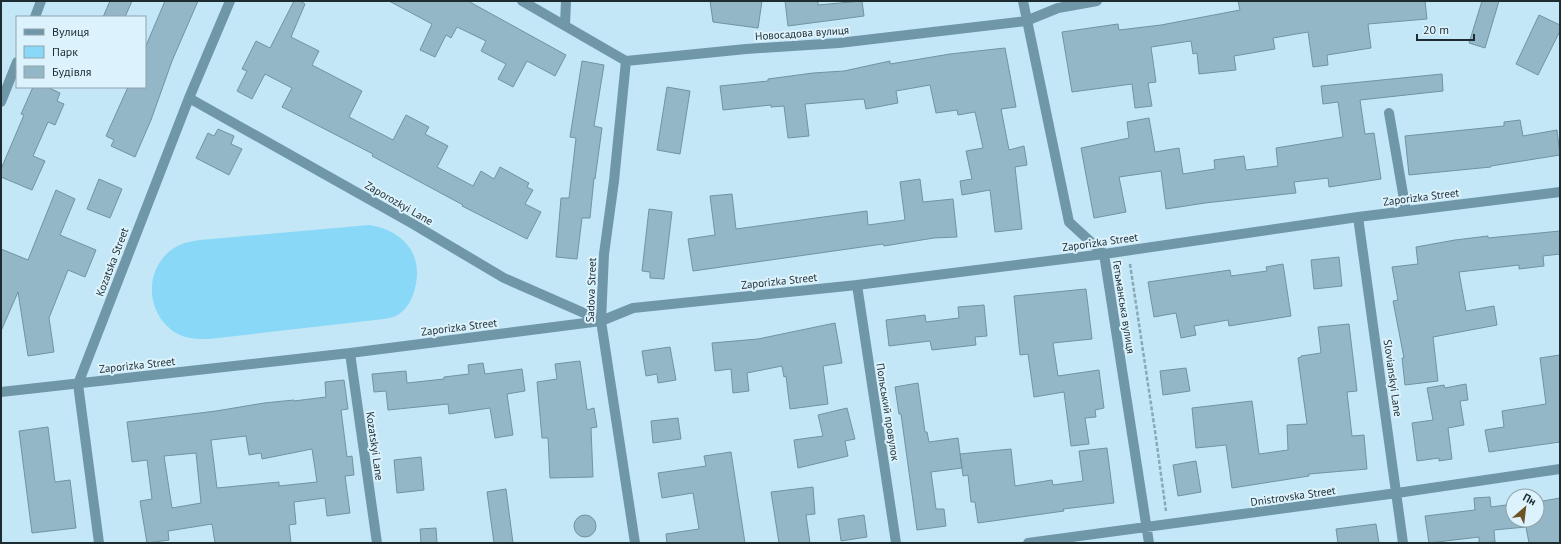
<svg xmlns="http://www.w3.org/2000/svg" width="1561" height="544" viewBox="0 0 1561 544" font-family="'PT Sans',sans-serif">
	<style>
		.green { fill: #89d8f8 }
		.building { fill: #93b7c6; stroke: #7193a2; fill-rule: evenodd }
		.lines { fill: none; stroke-linecap: round; stroke-linejoin: round }
		.path { stroke: #8ba8b5; stroke-width: 2.5; stroke-dasharray: 4 2; stroke-linecap: butt }
		.minor { stroke: #7097a8; stroke-width: 10 }
		.labels { text-anchor: middle; stroke-width: 4; stroke-linejoin: round; paint-order: stroke }
		.street-label { font-size: 11px; fill: #1d2c31; stroke: #dcf2fc }
	</style>
	<rect width="100%" height="100%" fill="#c3e7f7"/>
	<path class="green" d="M 369,225 C 402,230 424,253 415,288 C 413,298 407,309 399,314 C 395,317 389,318 384,319 L 209,339 C 200,339 191,339 182,336 C 146,320 141,270 174,248 C 182,243 191,241 200,240 Z"/>
	<path class="building" d="M 110,1 L 132,1 L 125,17 L 103,17 Z
		M 165,1 L 198,1 L 172,61 L 151,120 L 135,157 L 111,146 L 114,140 L 106,136 L 128,87 L 145,87 L 145,48 Z
		M 294,1 L 300,1 L 305,4 L 291,37 L 319,51 L 312,65 L 362,91 L 349,117 L 393,140 L 406,115 L 429,127 L 425,134 L 448,146 L 437,167 L 473,186 L 481,171 L 494,179 L 500,167 L 529,183 L 527,187 L 533,190 L 525,204 L 541,212 L 527,239 L 462,206 L 463,205 L 372,156 L 373,154 L 282,107 L 292,88 L 265,74 L 252,99 L 237,91 L 247,71 L 242,69 L 256,41 L 270,48 Z
		M 389,1 L 468,1 L 566,55 L 555,76 L 527,61 L 513,87 L 498,79 L 506,64 L 481,51 L 486,41 L 457,27 L 451,38 L 446,35 L 435,57 L 420,50 L 432,24 Z
		M 710,1 L 762,1 L 758,28 L 713,22 Z
		M 785,1 L 818,1 L 818,5 L 862,1 L 864,16 L 788,26 Z
		M 1238,1 L 1425,1 L 1427,19 L 1368,24 L 1371,48 L 1327,55 L 1328,65 L 1313,67 L 1308,32 L 1273,38 L 1275,49 L 1234,56 L 1236,70 L 1199,74 L 1197,53 L 1193,54 L 1191,41 L 1151,47 L 1156,82 L 1148,83 L 1152,106 L 1135,108 L 1132,84 L 1072,92 L 1062,32 L 1118,24 L 1119,30 L 1161,25 L 1240,10 Z
		M 1482,1 L 1499,1 L 1485,48 L 1469,43 Z
		M 1539,15 L 1560,25 L 1560,31 L 1538,75 L 1516,64 Z
		M 1005,48 L 1016,107 L 1001,109 L 1009,150 L 1024,146 L 1027,165 L 1015,167 L 1022,229 L 995,232 L 990,190 L 962,195 L 960,181 L 972,179 L 966,151 L 983,148 L 975,112 L 958,115 L 957,110 L 936,113 L 930,85 L 896,91 L 898,103 L 866,109 L 864,99 L 805,104 L 809,136 L 788,138 L 784,106 L 771,107 L 771,105 L 723,110 L 720,86 L 768,81 L 768,79 L 813,73 L 844,71 L 890,61 L 890,64 L 950,54 Z
		M 582,61 L 604,65 L 594,126 L 602,128 L 595,179 L 594,178 L 590,218 L 582,218 L 577,259 L 556,257 L 561,198 L 569,198 L 576,138 L 570,137 Z
		M 1442,74 L 1443,91 L 1360,100 L 1365,134 L 1374,133 L 1381,179 L 1329,187 L 1328,178 L 1294,182 L 1296,193 L 1205,203 L 1166,209 L 1161,171 L 1119,177 L 1126,212 L 1094,218 L 1081,148 L 1129,138 L 1127,122 L 1149,118 L 1155,152 L 1179,148 L 1183,174 L 1215,169 L 1214,160 L 1244,156 L 1246,170 L 1278,166 L 1276,148 L 1343,137 L 1338,102 L 1323,104 L 1321,86 Z
		M 33,87 L 47,87 L 60,93 L 57,101 L 64,104 L 55,125 L 48,122 L 33,156 L 45,161 L 32,190 L 1,177 L 1,169 L 24,115 L 21,114 Z
		M 667,87 L 690,91 L 680,154 L 657,150 Z
		M 1520,120 L 1523,136 L 1557,130 L 1560,155 L 1491,166 L 1491,167 L 1409,175 L 1405,136 L 1504,126 L 1504,122 Z
		M 218,129 L 234,136 L 231,144 L 242,149 L 229,175 L 196,158 L 208,133 L 214,136 Z
		M 99,179 L 122,189 L 110,218 L 87,209 Z
		M 920,179 L 923,202 L 953,199 L 957,237 L 934,238 L 884,246 L 883,244 L 693,271 L 688,239 L 715,235 L 710,196 L 732,194 L 736,229 L 867,211 L 868,225 L 905,220 L 900,182 Z
		M 56,190 L 75,199 L 60,235 L 96,250 L 85,277 L 68,270 L 49,318 L 54,352 L 28,356 L 18,292 L 1,331 L 1,249 L 28,260 Z
		M 649,209 L 672,212 L 664,279 L 650,278 L 650,272 L 642,271 Z
		M 1560,231 L 1560,254 L 1543,256 L 1544,266 L 1519,269 L 1519,265 L 1459,272 L 1466,311 L 1494,306 L 1497,325 L 1433,337 L 1438,381 L 1405,385 L 1402,358 L 1404,358 L 1393,301 L 1398,300 L 1392,267 L 1418,264 L 1416,247 L 1455,240 L 1488,236 L 1488,238 Z
		M 1339,257 L 1342,286 L 1314,289 L 1311,260 Z
		M 1283,264 L 1291,316 L 1229,326 L 1228,320 L 1194,326 L 1196,335 L 1181,338 L 1176,313 L 1154,317 L 1148,282 L 1230,270 L 1231,276 L 1267,271 L 1266,267 Z
		M 1086,289 L 1092,339 L 1053,343 L 1058,376 L 1099,370 L 1104,408 L 1095,410 L 1096,417 L 1085,418 L 1089,444 L 1071,446 L 1064,392 L 1034,397 L 1028,354 L 1020,355 L 1014,296 Z
		M 984,305 L 987,336 L 975,337 L 976,345 L 932,350 L 930,341 L 889,346 L 886,320 L 925,315 L 926,322 L 959,318 L 958,307 Z
		M 835,323 L 842,363 L 823,366 L 828,404 L 790,409 L 786,376 L 784,377 L 782,366 L 747,373 L 749,391 L 733,393 L 731,369 L 715,371 L 712,343 L 758,339 Z
		M 1349,324 L 1357,391 L 1347,392 L 1352,436 L 1364,435 L 1367,469 L 1309,474 L 1309,476 L 1232,488 L 1226,445 L 1196,448 L 1192,408 L 1252,401 L 1259,454 L 1288,450 L 1287,425 L 1307,424 L 1298,358 L 1301,357 L 1301,356 L 1321,353 L 1318,327 Z
		M 670,347 L 676,380 L 658,383 L 657,374 L 646,376 L 642,351 Z
		M 1560,355 L 1560,442 L 1489,452 L 1485,430 L 1504,427 L 1502,411 L 1546,404 L 1540,358 Z
		M 580,361 L 587,410 L 594,408 L 597,427 L 591,428 L 593,477 L 550,478 L 548,438 L 542,438 L 537,382 L 557,379 L 555,364 Z
		M 483,363 L 485,374 L 522,369 L 525,391 L 507,394 L 513,435 L 495,438 L 490,408 L 449,414 L 448,404 L 388,410 L 386,391 L 374,392 L 372,374 L 406,371 L 407,383 L 444,379 L 444,377 L 469,374 L 468,365 Z
		M 1186,368 L 1190,391 L 1163,395 L 1160,371 Z
		M 344,380 L 348,409 L 341,410 L 347,457 L 352,456 L 354,475 L 345,476 L 350,513 L 327,516 L 325,498 L 294,502 L 296,524 L 289,525 L 291,543 L 215,543 L 212,524 L 168,531 L 169,540 L 147,543 L 140,501 L 152,499 L 147,460 L 132,462 L 127,422 L 216,411 L 264,403 L 294,400 L 294,401 L 326,397 L 325,382 ZM 246,436 L 249,455 L 261,453 L 262,459 L 312,449 L 317,482 L 279,486 L 279,482 L 217,488 L 211,440 ZM 196,453 L 201,503 L 172,508 L 164,456 Z
		M 918,383 L 925,432 L 927,432 L 929,442 L 958,438 L 962,468 L 931,472 L 936,509 L 944,509 L 946,526 L 917,530 L 901,414 L 899,414 L 895,387 Z
		M 1466,384 L 1468,400 L 1460,401 L 1464,425 L 1448,428 L 1452,459 L 1439,461 L 1439,458 L 1417,461 L 1412,423 L 1433,420 L 1427,388 L 1444,385 L 1445,388 Z
		M 847,408 L 855,439 L 845,441 L 848,456 L 798,468 L 794,440 L 823,436 L 818,415 Z
		M 678,418 L 681,439 L 653,443 L 651,421 Z
		M 48,427 L 55,482 L 70,480 L 76,528 L 32,533 L 19,431 Z
		M 1107,448 L 1114,503 L 1063,509 L 1064,511 L 978,523 L 975,502 L 971,502 L 968,475 L 963,476 L 960,454 L 1011,449 L 1015,486 L 1052,480 L 1053,485 L 1083,481 L 1079,451 Z
		M 731,452 L 745,543 L 667,543 L 666,534 L 699,529 L 693,493 L 662,498 L 658,473 L 706,466 L 704,456 Z
		M 421,457 L 424,490 L 397,493 L 394,460 Z
		M 1196,461 L 1201,492 L 1178,496 L 1173,465 Z
		M 813,487 L 815,514 L 806,515 L 810,543 L 779,543 L 771,492 Z
		M 506,489 L 513,543 L 494,543 L 487,492 Z
		M 1490,497 L 1491,507 L 1513,504 L 1513,520 L 1537,520 L 1537,502 L 1560,498 L 1560,543 L 1529,543 L 1526,527 L 1494,530 L 1495,542 L 1479,543 L 1479,537 L 1429,543 L 1425,516 L 1475,510 L 1474,498 Z
		M 864,515 L 867,537 L 841,541 L 838,519 Z
		M574 526a11 11 0 1 1 22 0a11 11 0 1 1-22 0Z
		M 1376,524 L 1379,543 L 1338,543 L 1336,529 Z
		M 436,528 L 437,543 L 421,543 L 420,529 Z"/>
	<g class="lines">
		<path class="path" d="M 1130,264 L 1155,431 L 1166,511"/>
		<path class="minor" d="M 522,1 L 626,61 L 746,49 L 839,43 L 1026,21 L 1058,8 L 1097,1
			M 1023,1 L 1069,222 L 1104,254 L 1149,543
			M 35,17 L 41,1
			M 565,25 L 566,1
			M 626,61 L 614,181 L 604,254 L 601,321 L 635,543
			M 189,98 L 413,224 L 504,278 L 600,320
			M 1,102 L 17,62
			M 1389,113 L 1406,211
			M 1358,217 L 1403,543
			M 857,285 L 896,543
			M 350,353 L 377,543
			M 1,392 L 350,353 L 601,321 L 633,308 L 857,285 L 1104,254 L 1358,217 L 1560,192
			M 99,543 L 78,384 L 189,98 L 230,1
			M 1028,543 L 1397,493 L 1560,469"/>
	</g>
	<g class="labels">
		<g class="street-label">
			<text transform="translate(802 33) rotate(-4)" y="4">Новосадова вулиця</text>
			<text transform="translate(1421 197) rotate(-7)" y="4">Zaporizka Street</text>
			<text transform="translate(399 203) rotate(30)" y="4">Zaporozkyi Lane</text>
			<text transform="translate(1100 242) rotate(-8)" y="4">Zaporizka Street</text>
			<text transform="translate(112 262) rotate(-69)" y="4">Kozatska Street</text>
			<text transform="translate(779 281) rotate(-6)" y="4">Zaporizka Street</text>
			<text transform="translate(591 290) rotate(-88)" y="4">Sadova Street</text>
			<text transform="translate(1124 307) rotate(81)" y="4">Гетьманська вулиця</text>
			<text transform="translate(459 327) rotate(-7)" y="4">Zaporizka Street</text>
			<text transform="translate(137 365) rotate(-6)" y="4">Zaporizka Street</text>
			<text transform="translate(1393 378) rotate(82)" y="4">Slovianskyi Lane</text>
			<text transform="translate(888 412) rotate(81)" y="4">Польський провулок</text>
			<text transform="translate(375 446) rotate(82)" y="4">Kozatskyi Lane</text>
			<text transform="translate(1293 496) rotate(-8)" y="4">Dnistrovska Street</text>
		</g>
	</g>
	<rect width="1561" height="544" fill="none" stroke="#1d2c31" stroke-width="4"/>
	<rect x="16" y="16" width="130" height="72" fill="#dcf2fc" stroke="#90a3ab"/>
	<rect x="24" y="29" width="20" height="6" fill="#7097a8" stroke="#90a3ab"/>
	<text x="52" y="36" font-size="12" fill="#1d2c31">Вулиця</text>
	<rect x="24" y="46" width="20" height="12" fill="#89d8f8" stroke="#90a3ab"/>
	<text x="52" y="56" font-size="12" fill="#1d2c31">Парк</text>
	<rect x="24" y="66" width="20" height="12" fill="#93b7c6" stroke="#90a3ab"/>
	<text x="52" y="76" font-size="12" fill="#1d2c31">Будівля</text>
	<g transform="translate(1525 508) rotate(28)"><circle r="19" fill="#dcf2fc" stroke="#90a3ab"/>
	<path d="M0-3L7 15L0 10L-7 15Z" fill="#6e5124"/>
	<text y="-6" font-size="11" font-weight="bold" text-anchor="middle" fill="#1d2c31">Пн</text>
	</g>
	<path d="M1417 34v6h57v-6" fill="none" stroke="#1d2c31" stroke-width="2"/>
	<text x="1423" y="34" font-size="12" fill="#1d2c31" stroke="#dcf2fc" stroke-width="3" paint-order="stroke">20 m</text>
</svg>
